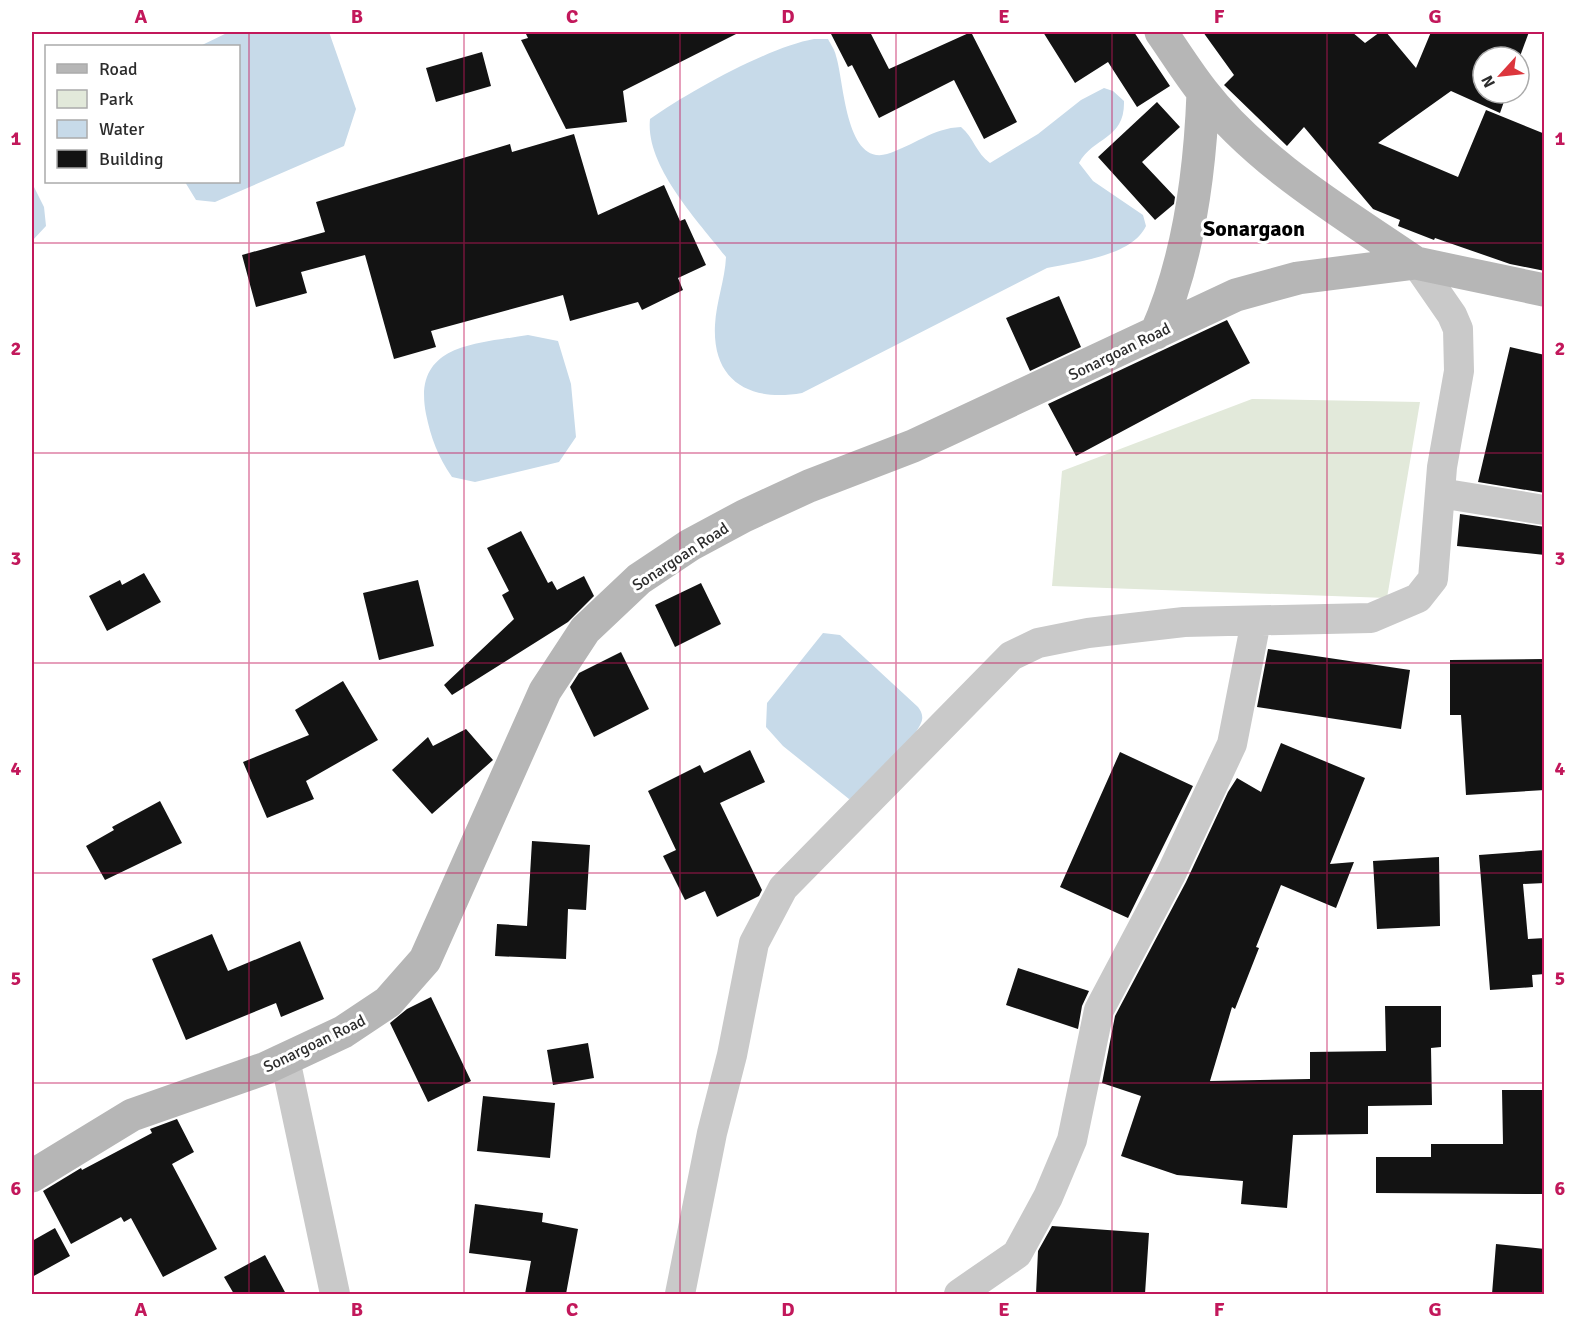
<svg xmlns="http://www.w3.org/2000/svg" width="1576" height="1326" viewBox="0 0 1576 1326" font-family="Signika,sans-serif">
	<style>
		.green { fill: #e2e9da }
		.water { fill: #c7dae9 }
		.building { fill: #131313 }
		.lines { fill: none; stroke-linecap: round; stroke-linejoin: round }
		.street { stroke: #c9c9c9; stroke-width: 30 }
		.secondary { stroke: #b6b6b6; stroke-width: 33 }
		.grid { fill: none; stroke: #c2185b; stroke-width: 1.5; stroke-opacity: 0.55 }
		.labels { text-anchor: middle; stroke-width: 6; stroke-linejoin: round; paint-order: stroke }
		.street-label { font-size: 16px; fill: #2c2c2c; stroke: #fff }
		.district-label { font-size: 22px; font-weight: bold; fill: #000; stroke: #fff }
		.neatline { fill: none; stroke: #c2185b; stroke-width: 2 }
		.grid-label { font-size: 20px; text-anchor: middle; font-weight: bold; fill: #c2185b }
	</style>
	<rect width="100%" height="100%" fill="#fff"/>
	<path class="green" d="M 1252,399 L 1420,402 L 1387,598 L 1052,586 L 1062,471 Z"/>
	<path class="water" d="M 229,32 L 329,32 L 356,109 L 344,146 L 215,202 L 196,200 L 185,182 L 238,182 L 238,46 L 200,46 Z
		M 814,39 L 828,39 C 831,45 835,50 836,56 C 844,79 845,166 887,154 C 913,146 933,128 961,127 C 974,138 976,153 990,163 L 1038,134 L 1081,100 L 1104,88 L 1113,91 L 1124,101 C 1125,140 1094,136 1079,163 L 1093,181 L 1143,215 L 1146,226 C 1132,256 1076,262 1047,268 L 802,393 C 751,402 712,382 715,325 C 716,302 725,280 726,257 C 698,221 645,166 650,119 C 688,92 769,47 814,39 Z
		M 32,183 L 44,207 L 46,226 L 32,241 Z
		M 528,335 L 558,341 L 571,384 L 576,437 L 559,462 L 475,482 L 452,477 C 438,457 431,438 426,414 C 412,343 477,344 528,335 Z
		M 823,633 L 840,635 L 918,707 C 921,711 923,715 922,720 C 919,735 873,782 860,796 L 849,799 L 783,746 L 766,727 L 767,703 Z"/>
	<path class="building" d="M 525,32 L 740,32 L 623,91 L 627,122 L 566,129 L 521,40 L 528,38 Z
		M 830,32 L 870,32 L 889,69 L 971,32 L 1017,122 L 984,139 L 954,80 L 879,118 L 852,65 L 848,67 Z
		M 1043,32 L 1134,32 L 1170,86 L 1137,107 L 1108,62 L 1075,83 Z
		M 1203,32 L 1352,32 L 1365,43 L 1380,32 L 1386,32 L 1416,68 L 1431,32 L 1529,32 L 1519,59 L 1483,57 L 1483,93 L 1507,93 L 1500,113 L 1451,91 L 1378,143 L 1458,177 L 1486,110 L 1545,134 L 1545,271 L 1510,264 L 1435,238 L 1434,240 L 1398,226 L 1400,220 L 1373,209 L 1304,127 L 1287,146 L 1224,85 L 1234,75 Z
		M 482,52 L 491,86 L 436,102 L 426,68 Z
		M 1157,102 L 1180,127 L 1142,162 L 1175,197 L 1174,204 L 1155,220 L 1098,157 Z
		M 574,134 L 598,215 L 664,185 L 680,221 L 685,219 L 706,265 L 678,278 L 683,290 L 642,310 L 638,302 L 570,321 L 563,295 L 431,331 L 436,347 L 394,359 L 365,255 L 301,272 L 307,293 L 256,307 L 242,255 L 325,232 L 316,202 L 510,144 L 512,152 Z
		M 1059,296 L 1081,347 L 1030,371 L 1006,318 Z
		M 1227,320 L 1250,363 L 1076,456 L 1048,404 Z
		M 1510,347 L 1545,355 L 1545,493 L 1478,482 Z
		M 1460,514 L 1545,527 L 1545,555 L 1457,546 Z
		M 521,531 L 548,583 L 552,581 L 557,590 L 584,576 L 594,596 L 568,622 L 452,695 L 444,685 L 514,619 L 502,595 L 509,591 L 487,548 Z
		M 144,573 L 161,602 L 107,631 L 89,596 L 120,580 L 122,585 Z
		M 418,580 L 434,646 L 379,660 L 363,593 Z
		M 701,583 L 721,624 L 675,647 L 655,605 Z
		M 1268,649 L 1410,670 L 1401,729 L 1257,707 Z
		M 621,652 L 649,709 L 594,737 L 570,687 L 579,673 Z
		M 1545,659 L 1545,790 L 1466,795 L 1461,715 L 1450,715 L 1450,660 Z
		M 343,681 L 378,740 L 306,781 L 314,799 L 267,818 L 243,762 L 309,735 L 295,710 Z
		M 466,729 L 493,760 L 432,814 L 392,770 L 428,737 L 433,746 Z
		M 1281,743 L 1365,778 L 1330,864 L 1354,862 L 1336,908 L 1281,885 L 1256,947 L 1259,948 L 1235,1009 L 1232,1007 L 1210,1081 L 1310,1079 L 1310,1052 L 1386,1051 L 1385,1006 L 1441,1006 L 1441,1047 L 1431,1048 L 1432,1105 L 1368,1106 L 1368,1134 L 1293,1135 L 1287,1208 L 1241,1204 L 1243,1181 L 1177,1175 L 1121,1156 L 1141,1096 L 1102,1083 L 1115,1016 L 1186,882 L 1228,792 L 1237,778 L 1261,792 Z
		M 750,750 L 765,782 L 720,803 L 762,890 L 759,896 L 717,917 L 705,891 L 685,900 L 663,856 L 676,850 L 648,791 L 700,765 L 704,773 Z
		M 1120,752 L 1193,786 L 1128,918 L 1060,887 Z
		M 160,801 L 182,843 L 105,880 L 86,846 L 114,830 L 112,827 Z
		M 532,841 L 590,845 L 586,910 L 568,909 L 566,959 L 495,956 L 497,924 L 527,926 Z
		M 1545,850 L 1545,883 L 1523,884 L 1528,939 L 1545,938 L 1545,974 L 1532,975 L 1533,987 L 1490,990 L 1479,855 Z
		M 1439,857 L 1440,926 L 1377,929 L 1373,861 Z
		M 212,934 L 228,971 L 300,941 L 324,999 L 281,1017 L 276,1003 L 186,1040 L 152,959 Z
		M 1018,968 L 1089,991 L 1082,1006 L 1078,1029 L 1006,1005 Z
		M 431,997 L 471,1081 L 428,1102 L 390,1023 L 407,1009 Z
		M 588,1043 L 594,1078 L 553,1085 L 547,1050 Z
		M 1502,1090 L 1545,1090 L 1545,1194 L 1376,1193 L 1376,1157 L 1431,1157 L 1431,1144 L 1503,1144 Z
		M 483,1096 L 555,1103 L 550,1158 L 477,1151 Z
		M 177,1119 L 194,1152 L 172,1164 L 217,1249 L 163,1277 L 131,1218 L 124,1222 L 121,1217 L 71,1244 L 43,1191 L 81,1168 L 82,1170 L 152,1133 L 150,1129 Z
		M 475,1204 L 543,1213 L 542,1222 L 578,1229 L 566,1294 L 525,1294 L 531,1261 L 469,1253 Z
		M 1052,1226 L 1149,1233 L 1145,1294 L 1036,1294 L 1038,1251 Z
		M 55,1228 L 70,1256 L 32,1277 L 32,1241 Z
		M 1496,1244 L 1545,1249 L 1545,1294 L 1492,1294 Z
		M 265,1255 L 286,1294 L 234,1294 L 224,1277 Z"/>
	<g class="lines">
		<path class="street" d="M 1440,493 L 1544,510
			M 285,1059 L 335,1294
			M 680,1294 L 712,1133 L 732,1055 L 754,943 L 783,888 L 1011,656 L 1038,643 L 1088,633 L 1184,622 L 1371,618 L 1418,598 L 1433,579 L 1442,467 L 1459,371 L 1458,329 L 1452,315 L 1416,263
			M 959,1294 L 1017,1254 L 1048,1197 L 1072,1140 L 1099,1010 L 1171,874 L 1232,744 L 1256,621"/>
		<path class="secondary" d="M 1161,32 C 1175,52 1188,73 1203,92 C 1258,163 1343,213 1416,263
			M 1156,333 C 1189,259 1200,173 1203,93
			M 32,1176 L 132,1115 L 266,1068 L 343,1032 L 388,1002 L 425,960 L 545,691 L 585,630 L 639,579 L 690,545 L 744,516 L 809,486 L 913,446 L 1236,295 L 1298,278 L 1416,263 L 1544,290"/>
	</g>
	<path class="grid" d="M 249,32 L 249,1294M 464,32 L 464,1294M 680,32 L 680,1294M 896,32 L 896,1294M 1112,32 L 1112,1294M 1327,32 L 1327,1294M 32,243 L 1544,243M 32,453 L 1544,453M 32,663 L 1544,663M 32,873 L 1544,873M 32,1083 L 1544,1083"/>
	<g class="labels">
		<g class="street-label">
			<text transform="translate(1119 351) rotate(-26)" y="6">Sonargoan Road</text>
			<text transform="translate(680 556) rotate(-33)" y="6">Sonargoan Road</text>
			<text transform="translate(314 1043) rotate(-26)" y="6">Sonargoan Road</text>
		</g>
		<g class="district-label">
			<text x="1254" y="236">Sonargaon</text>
		</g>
	</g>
	<rect width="1576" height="1326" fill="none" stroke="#ffffff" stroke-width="66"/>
	<rect x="45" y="45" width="195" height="138" fill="#ffffff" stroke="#ababab" stroke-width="1.5"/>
	<rect x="57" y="64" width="30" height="9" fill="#b6b6b6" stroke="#ababab" stroke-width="1.5"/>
	<text x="99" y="75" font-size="18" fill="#2c2c2c">Road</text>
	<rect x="57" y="90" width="30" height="18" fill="#e2e9da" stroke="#ababab" stroke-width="1.5"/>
	<text x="99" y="105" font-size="18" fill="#2c2c2c">Park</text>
	<rect x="57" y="120" width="30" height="18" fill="#c7dae9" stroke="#ababab" stroke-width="1.5"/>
	<text x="99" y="135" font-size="18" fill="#2c2c2c">Water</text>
	<rect x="57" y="150" width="30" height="18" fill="#131313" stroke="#ababab" stroke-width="1.5"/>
	<text x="99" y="165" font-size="18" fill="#2c2c2c">Building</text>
	<g transform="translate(1501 75) rotate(243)"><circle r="28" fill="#ffffff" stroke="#ababab" stroke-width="1.5"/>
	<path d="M0-4.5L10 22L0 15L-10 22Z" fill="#dc363d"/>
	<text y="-9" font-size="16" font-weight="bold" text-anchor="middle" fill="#2c2c2c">N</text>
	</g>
	<rect x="33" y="33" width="1510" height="1260" class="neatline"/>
	<g class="grid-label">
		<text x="141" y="23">A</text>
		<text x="357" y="23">B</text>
		<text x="572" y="23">C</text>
		<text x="788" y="23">D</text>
		<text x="1004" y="23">E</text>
		<text x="1219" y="23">F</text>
		<text x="1435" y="23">G</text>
		<text x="16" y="145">1</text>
		<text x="1560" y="145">1</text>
		<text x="16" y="355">2</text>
		<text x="1560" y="355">2</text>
		<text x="16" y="565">3</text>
		<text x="1560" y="565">3</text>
		<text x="16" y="775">4</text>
		<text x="1560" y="775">4</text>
		<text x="16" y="985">5</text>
		<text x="1560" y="985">5</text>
		<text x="16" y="1195">6</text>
		<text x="1560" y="1195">6</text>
		<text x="141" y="1316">A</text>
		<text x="357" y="1316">B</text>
		<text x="572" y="1316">C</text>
		<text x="788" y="1316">D</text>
		<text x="1004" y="1316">E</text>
		<text x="1219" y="1316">F</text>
		<text x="1435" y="1316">G</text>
	</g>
</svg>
